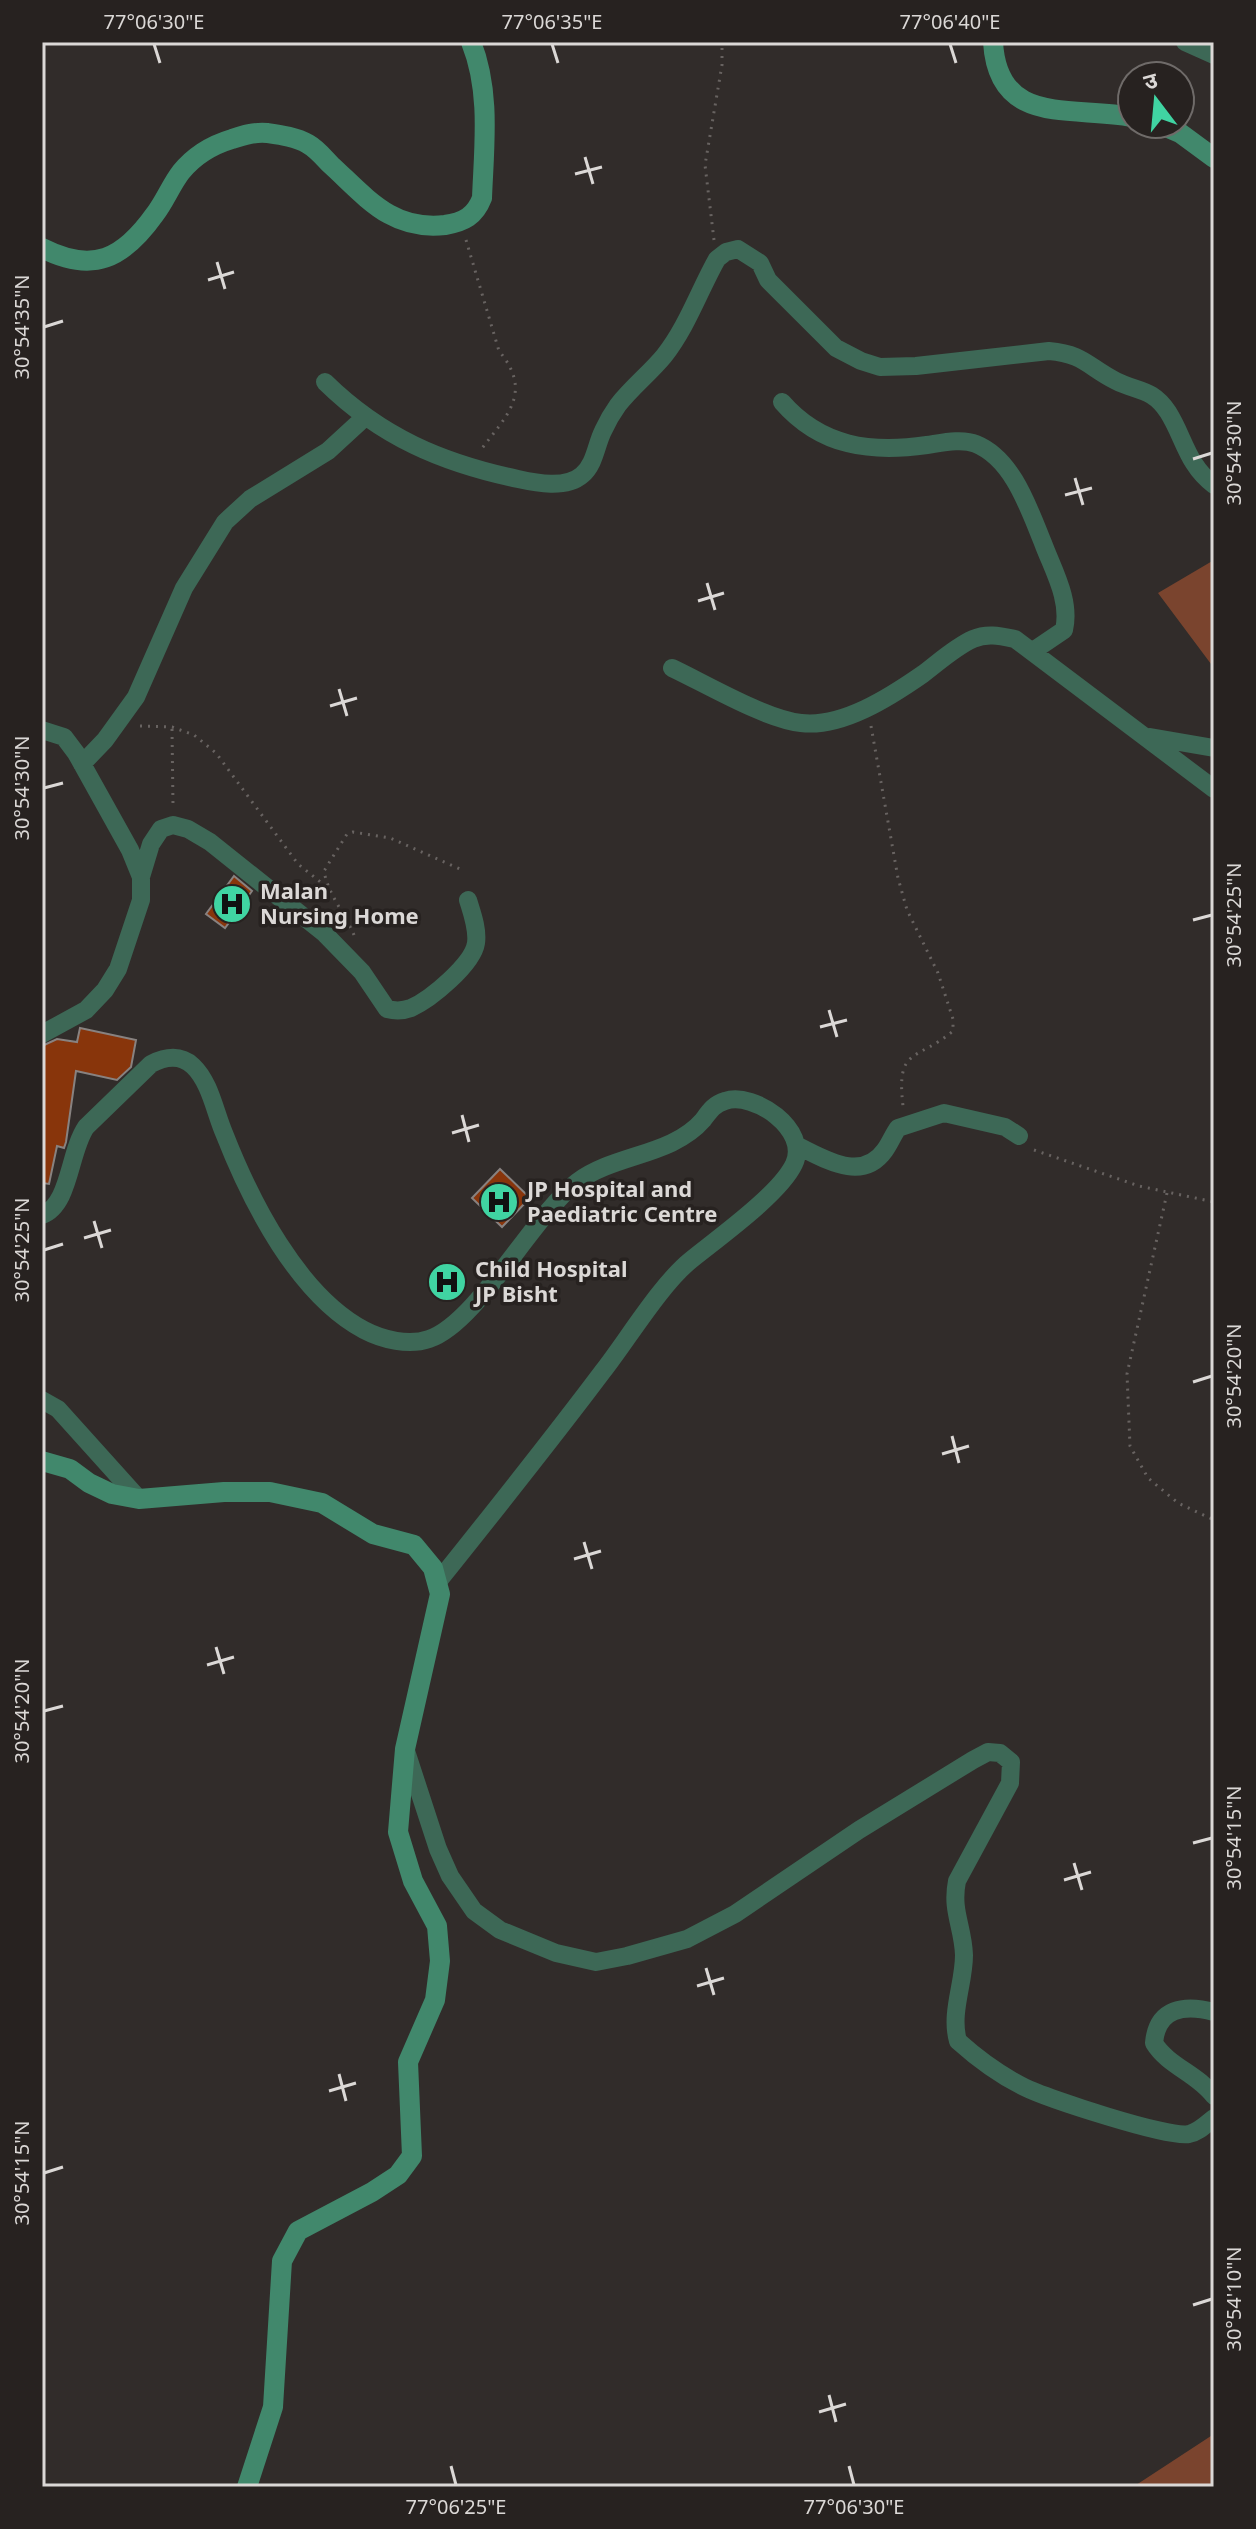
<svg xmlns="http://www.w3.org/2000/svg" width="1256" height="2529" viewBox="0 0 1256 2529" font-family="'Noto Sans','Noto Sans Devanagari',sans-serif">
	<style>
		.green { fill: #7a442e }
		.building { fill: #88350b; stroke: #888280; stroke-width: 2 }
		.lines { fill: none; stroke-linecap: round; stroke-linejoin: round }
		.path { stroke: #686361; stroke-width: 3; stroke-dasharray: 2 6; stroke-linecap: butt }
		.minor { stroke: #3d6856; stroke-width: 18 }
		.secondary { stroke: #41886c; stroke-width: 20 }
		.ticks { fill: none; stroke: #dbd8d6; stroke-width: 3 }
		.labels { text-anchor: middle; stroke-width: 7; stroke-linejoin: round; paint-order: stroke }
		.poi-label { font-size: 22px; font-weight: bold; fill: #dbd8d6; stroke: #272220; text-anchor: start }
		.neatline { fill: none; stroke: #dbd8d6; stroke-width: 3 }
		.ticks-label { font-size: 20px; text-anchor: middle; fill: #dbd8d6 }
	</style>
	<rect width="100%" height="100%" fill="#312c2a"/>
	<path class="green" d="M 1214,560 L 1214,668 L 1158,593 Z
		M 1214,2434 L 1214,2487 L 1133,2487 Z"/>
	<path class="building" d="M 234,876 L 252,891 L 225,928 L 206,914 Z
		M 80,1028 L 136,1040 L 131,1067 L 117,1080 L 76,1071 L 66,1142 L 64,1148 L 57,1146 L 49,1184 L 42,1183 L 42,1046 L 57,1039 L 77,1042 Z
		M 500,1169 L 530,1198 L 502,1227 L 472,1198 Z"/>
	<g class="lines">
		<path class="path" d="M 466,240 L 499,351 C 534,393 506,416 480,451
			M 714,240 L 705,165 L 722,65 L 722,42
			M 140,726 L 172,727 L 194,735 L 216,753 L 298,864 L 328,888
			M 871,726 L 898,878 L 907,910 L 938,973 L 953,1019 L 953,1031 C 916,1062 896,1046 903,1106
			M 172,729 L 173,805
			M 354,935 C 345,914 328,894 324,871 L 347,834 L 353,832 L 390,838 L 460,869
			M 1034,1150 L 1139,1186 L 1214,1202
			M 1167,1193 L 1127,1374 L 1130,1446 L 1148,1478 L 1178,1503 L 1214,1520"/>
		<path class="minor" d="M 1185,42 L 1214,55
			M 325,382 C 381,437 442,463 518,479 C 536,483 566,489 582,475 C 595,464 596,445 603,431 C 607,422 613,412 618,405 C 632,387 650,373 664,356 C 687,327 699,291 717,259 L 726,252 L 738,249 L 760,263 L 768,280 L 836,348 L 861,361 L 880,367 L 916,366 L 1049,351 C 1084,354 1088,367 1116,381 C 1138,392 1152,388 1168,412 C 1184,437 1187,465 1214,485
			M 782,402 C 821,447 871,453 927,445 C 941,443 962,438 976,444 C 1013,459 1029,509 1043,543 C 1053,570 1071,600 1064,630 L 1033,651
			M 672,668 C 706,684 765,719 801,723 C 842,728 890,697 923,674 C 939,662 955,647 973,639 C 987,633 1000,636 1015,639 L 1214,789
			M 42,730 L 64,737 L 76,753 L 130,850 L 141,877 L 141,900 L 118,969 L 105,990 L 86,1010 L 42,1034
			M 1150,737 L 1214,748
			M 82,764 L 105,740 L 136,697 L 184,588 L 225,522 L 250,499 L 328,451 L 365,417
			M 141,877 L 151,844 L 161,829 L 173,825 L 188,829 L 210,842 L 324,933 L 362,972 L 387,1009 C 395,1011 403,1011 411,1008 C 431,999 473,964 476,943 C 478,929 472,913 468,900
			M 798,1146 C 825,1159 862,1183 885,1150 C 890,1143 893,1135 898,1128 L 944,1113 L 1005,1127 L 1019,1136
			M 42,1215 C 70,1205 69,1152 86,1127 L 151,1064 C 165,1057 180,1054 193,1066 C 210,1082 215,1112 224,1133 C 251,1202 298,1295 364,1330 C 383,1340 409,1346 429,1339 C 477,1323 532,1217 577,1182 C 614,1154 672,1156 703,1120 C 709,1112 714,1104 725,1101 C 754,1091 810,1130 794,1164 C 780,1194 718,1238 691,1260 C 661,1284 628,1339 603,1371 C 549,1443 493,1513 437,1583
			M 42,1400 L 58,1409 L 139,1499
			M 406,1751 L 438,1849 L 450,1876 L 474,1911 L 500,1930 L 556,1953 L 596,1962 L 627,1956 L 687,1939 L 735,1914 L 859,1830 L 973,1760 L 988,1752 L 1000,1753 L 1011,1762 L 1010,1783 L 957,1881 C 951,1911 963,1926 964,1955 C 964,1984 950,2013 958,2041 C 978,2059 1000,2075 1024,2087 C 1046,2098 1170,2139 1189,2134 C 1199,2132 1206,2124 1214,2118
			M 1214,2012 C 1184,2004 1157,2008 1154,2043 C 1168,2066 1198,2074 1214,2096"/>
		<path class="secondary" d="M 993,42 C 998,128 1073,105 1132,117
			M 1159,124 L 1180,133 L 1214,158
			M 42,248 C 93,274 123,259 155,214 C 165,201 171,185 181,172 C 194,156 212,145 232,139 C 244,135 254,132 267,133 C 281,135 296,137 308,144 C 317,149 324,158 331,165 C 367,198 392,231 445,225 C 464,222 475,216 482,198 C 484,146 491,92 471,42
			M 42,1461 L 70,1469 L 89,1483 L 112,1494 L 139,1499 L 224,1492 L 270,1492 L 322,1503 L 373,1534 L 414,1545 L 433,1568 L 440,1594 L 405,1749 L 398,1832 L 413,1881 L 437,1926 L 440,1961 L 435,2000 L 408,2062 L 412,2156 L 398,2175 L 372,2192 L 298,2231 L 282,2261 L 273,2407 L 247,2487"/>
	</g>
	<path class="ticks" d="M 154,44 L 160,63M 552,44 L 558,63M 950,44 L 956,63M 585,157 L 593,184M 575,174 L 602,167M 217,262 L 225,289M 208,280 L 234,272M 44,327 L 63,321M 1193,459 L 1212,453M 1075,478 L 1083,505M 1065,495 L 1092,488M 707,583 L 715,610M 698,601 L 724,593M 339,689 L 347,716M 330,706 L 357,698M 44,788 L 63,783M 1193,920 L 1212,915M 829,1010 L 837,1037M 820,1027 L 847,1020M 462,1115 L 469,1142M 452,1133 L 479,1125M 94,1221 L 102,1248M 84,1238 L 111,1230M 44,1250 L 63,1244M 1193,1382 L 1212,1376M 952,1436 L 959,1463M 942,1454 L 969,1446M 584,1542 L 592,1569M 574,1559 L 601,1551M 216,1647 L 224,1674M 207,1665 L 234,1657M 44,1711 L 63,1706M 1193,1843 L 1212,1838M 1074,1863 L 1082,1890M 1064,1880 L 1091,1872M 706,1968 L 714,1995M 697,1986 L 724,1978M 339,2074 L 346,2101M 329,2091 L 356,2083M 44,2173 L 63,2167M 1193,2305 L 1212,2299M 829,2395 L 836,2422M 819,2412 L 846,2404M 451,2466 L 456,2485M 849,2466 L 854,2485"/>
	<defs>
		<symbol id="hospital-disc" viewBox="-11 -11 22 22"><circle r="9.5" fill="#40d4a2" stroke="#272220"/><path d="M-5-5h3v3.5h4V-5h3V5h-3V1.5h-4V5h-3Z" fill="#111"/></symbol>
	</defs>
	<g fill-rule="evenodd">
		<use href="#hospital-disc" x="210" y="882" width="44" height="44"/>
		<use href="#hospital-disc" x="477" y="1180" width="44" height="44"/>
		<use href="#hospital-disc" x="425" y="1260" width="44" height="44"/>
	</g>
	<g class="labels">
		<g class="poi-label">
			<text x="260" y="899">Malan<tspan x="260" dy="25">Nursing Home</tspan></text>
			<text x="527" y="1197">JP Hospital and<tspan x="527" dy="25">Paediatric Centre</tspan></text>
			<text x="475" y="1277">Child Hospital<tspan x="475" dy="25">JP Bisht</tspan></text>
		</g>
	</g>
	<rect width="1256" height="2529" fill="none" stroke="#272220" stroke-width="88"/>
	<g transform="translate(1156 100) rotate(344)"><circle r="38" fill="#272220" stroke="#6f6b69" stroke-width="2"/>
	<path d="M0-6L14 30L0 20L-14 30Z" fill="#40d4a2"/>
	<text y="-12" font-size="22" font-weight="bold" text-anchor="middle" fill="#dbd8d6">उ</text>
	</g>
	<rect x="44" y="44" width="1168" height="2441" class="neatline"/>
	<g class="ticks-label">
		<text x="154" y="29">77°06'30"E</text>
		<text x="552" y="29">77°06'35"E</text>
		<text x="950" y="29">77°06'40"E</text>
		<text transform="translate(22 327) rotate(-90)" y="7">30°54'35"N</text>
		<text transform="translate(1234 453) rotate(-90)" y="7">30°54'30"N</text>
		<text transform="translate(22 788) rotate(-90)" y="7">30°54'30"N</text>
		<text transform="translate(1234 915) rotate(-90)" y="7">30°54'25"N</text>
		<text transform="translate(22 1250) rotate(-90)" y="7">30°54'25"N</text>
		<text transform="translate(1234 1376) rotate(-90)" y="7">30°54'20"N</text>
		<text transform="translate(22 1711) rotate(-90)" y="7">30°54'20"N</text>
		<text transform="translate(1234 1838) rotate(-90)" y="7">30°54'15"N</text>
		<text transform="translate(22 2173) rotate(-90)" y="7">30°54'15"N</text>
		<text transform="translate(1234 2299) rotate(-90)" y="7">30°54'10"N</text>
		<text x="456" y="2514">77°06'25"E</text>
		<text x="854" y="2514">77°06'30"E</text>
	</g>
</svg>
